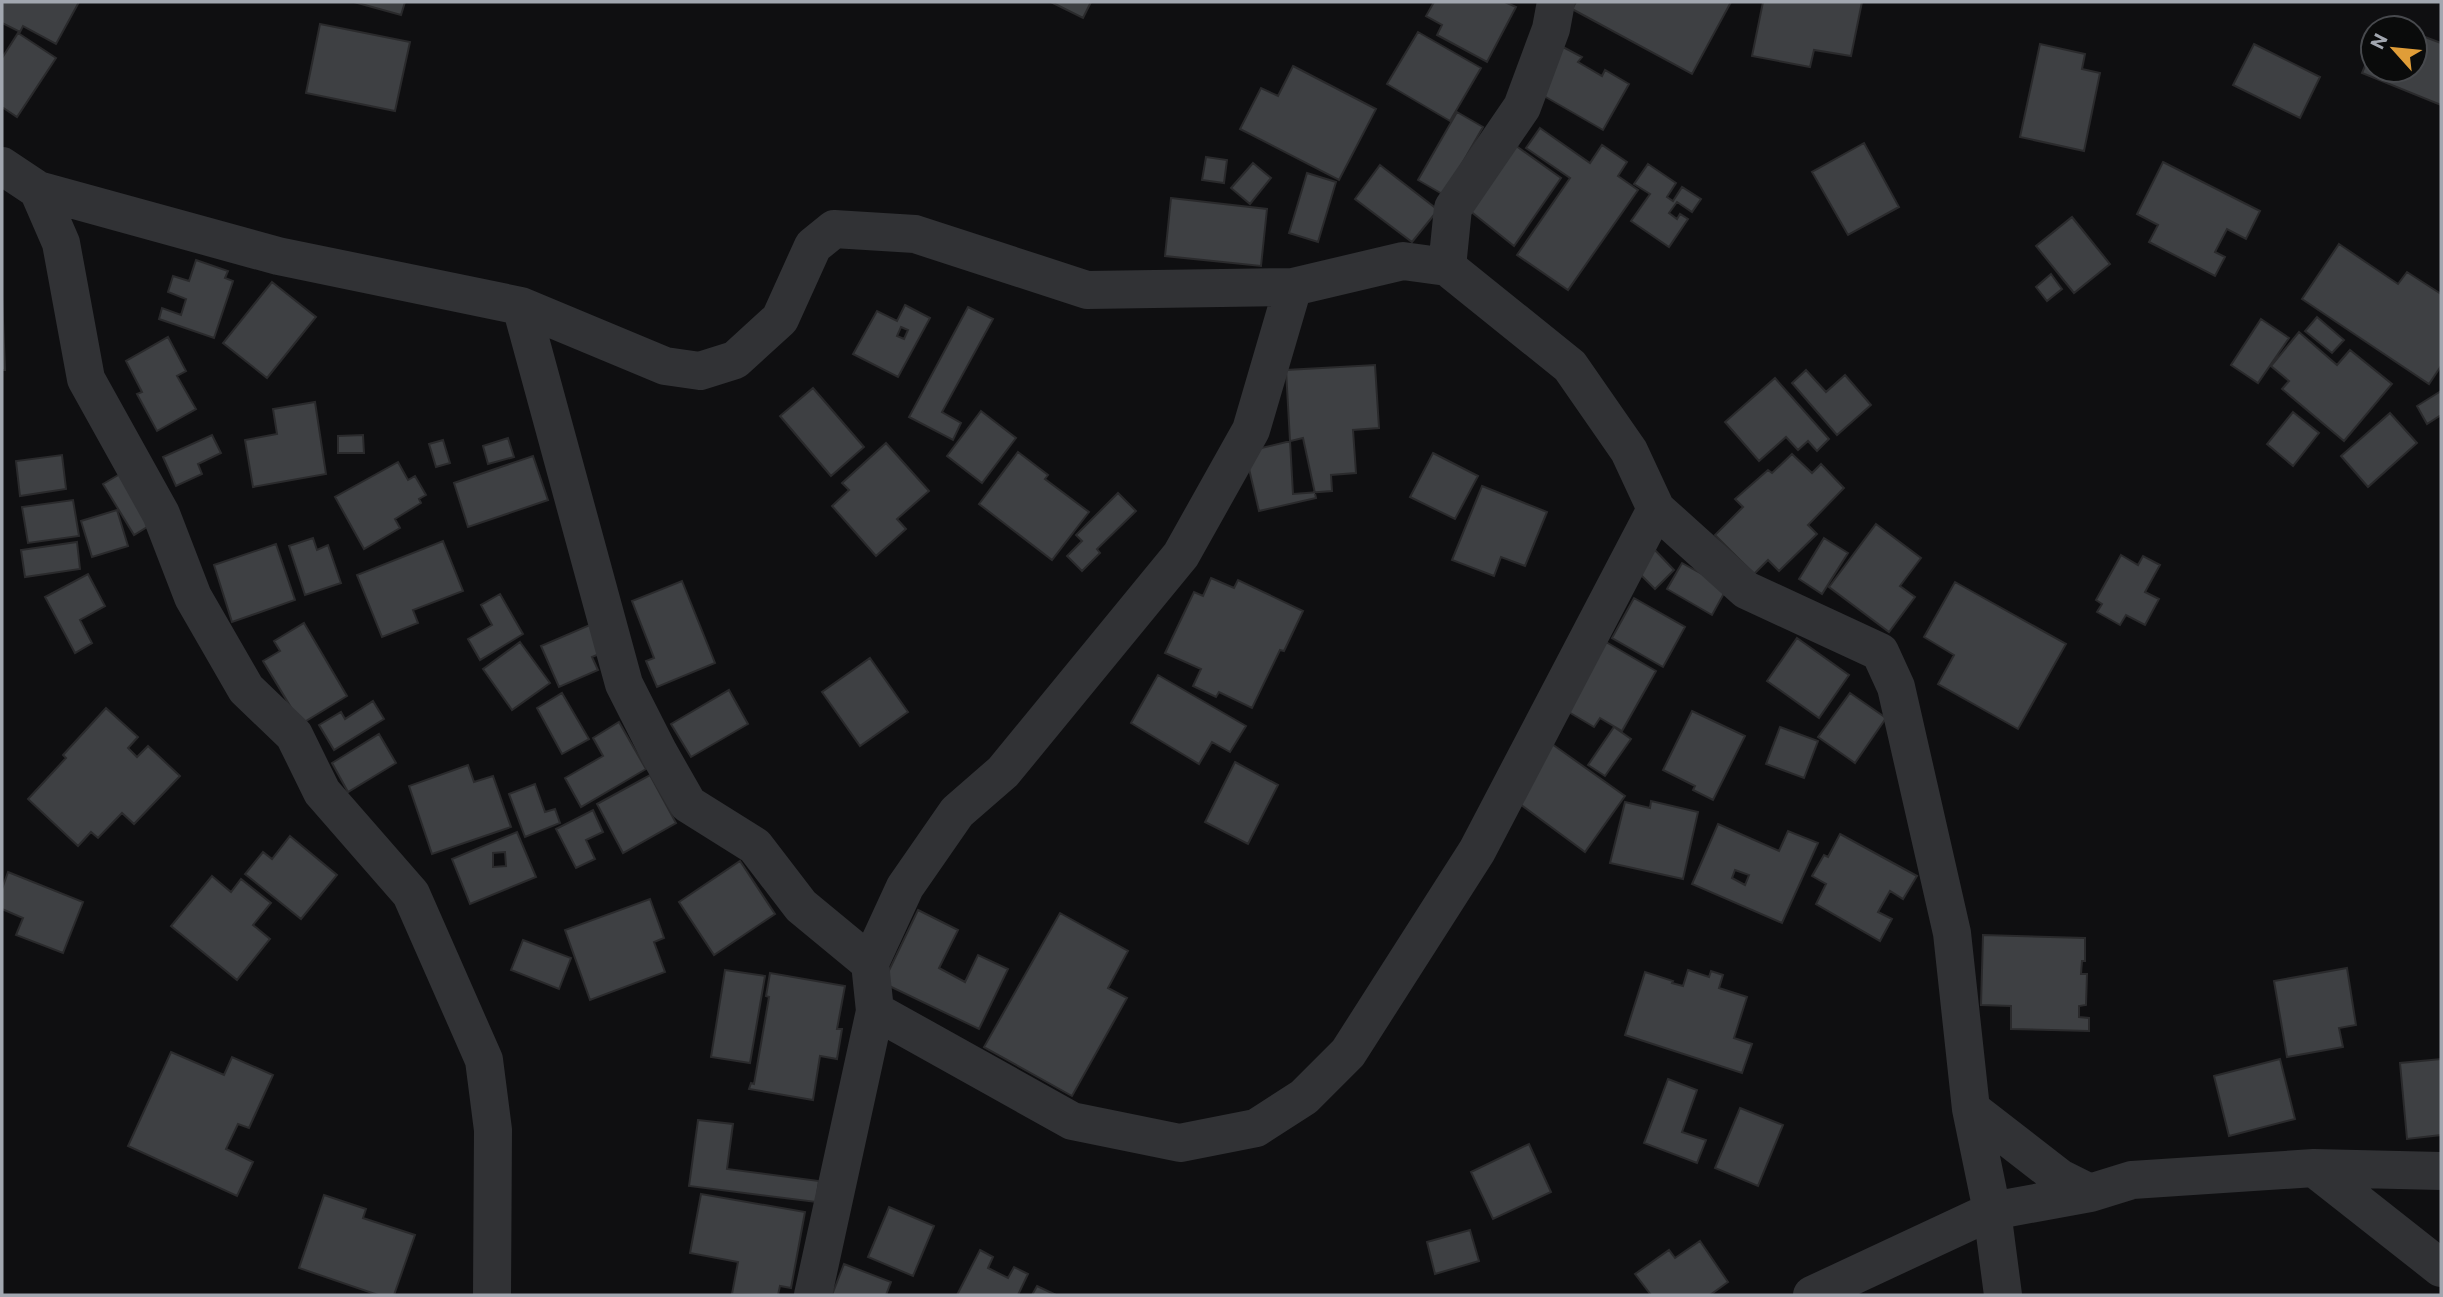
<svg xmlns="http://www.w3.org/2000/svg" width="2443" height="1297" viewBox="0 0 2443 1297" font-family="Commissioner,sans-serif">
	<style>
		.building { fill: #3e4043; stroke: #2a2a2c; stroke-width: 2; fill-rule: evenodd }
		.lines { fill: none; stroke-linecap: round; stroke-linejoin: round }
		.minor { stroke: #313235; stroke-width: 38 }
	</style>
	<rect width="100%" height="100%" fill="#0f0f11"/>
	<path class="building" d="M 2,2 L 79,2 L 56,44 L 23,26 L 20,32 L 2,23 Z
		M 354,2 L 405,2 L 401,15 Z
		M 1051,2 L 1091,2 L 1083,18 Z
		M 1434,2 L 1505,2 L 1516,7 L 1487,62 L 1437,35 L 1442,25 L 1426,16 Z
		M 1576,2 L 1731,2 L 1692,74 L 1572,9 Z
		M 1763,2 L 1862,2 L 1851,56 L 1814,50 L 1810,67 L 1752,56 Z
		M 320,24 L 410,42 L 395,111 L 306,93 Z
		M 1418,32 L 1481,68 L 1450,121 L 1387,84 Z
		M 18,33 L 56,58 L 17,117 L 2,107 L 2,58 Z
		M 2417,34 L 2441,43 L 2441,105 L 2362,73 L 2373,47 L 2373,70 L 2415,70 L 2415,39 Z
		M 2040,44 L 2085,54 L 2082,69 L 2100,73 L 2084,151 L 2020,137 Z
		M 2254,44 L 2320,77 L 2300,118 L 2233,85 Z
		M 1563,47 L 1582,57 L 1578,62 L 1602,76 L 1605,70 L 1629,84 L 1603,130 L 1537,92 Z
		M 1293,66 L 1376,109 L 1339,180 L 1240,129 L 1261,88 L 1278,96 Z
		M 1457,112 L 1483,127 L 1444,195 L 1418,180 Z
		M 1540,128 L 1590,163 L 1602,145 L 1627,162 L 1618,176 L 1638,190 L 1568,290 L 1517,255 L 1570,178 L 1526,148 Z
		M 1512,143 L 1561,178 L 1514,246 L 1464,206 Z
		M 1864,143 L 1899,207 L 1848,235 L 1812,172 Z
		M 1206,157 L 1227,160 L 1224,183 L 1202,180 Z
		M 2163,162 L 2260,211 L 2246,239 L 2227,229 L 2215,252 L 2225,257 L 2215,276 L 2149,242 L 2158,225 L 2137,214 Z
		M 1253,163 L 1271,178 L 1250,204 L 1231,188 Z
		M 1648,164 L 1676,183 L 1667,197 L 1673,201 L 1682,187 L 1701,199 L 1692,212 L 1677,202 L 1669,213 L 1677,219 L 1680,214 L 1688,219 L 1669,247 L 1631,221 L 1650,194 L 1634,184 Z
		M 1380,165 L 1438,210 L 1412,242 L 1355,199 Z
		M 1307,173 L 1336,182 L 1318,242 L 1289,233 Z
		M 1171,198 L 1267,209 L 1261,266 L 1165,256 Z
		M 2072,217 L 2110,264 L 2074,293 L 2036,246 Z
		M 2339,244 L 2398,284 L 2407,272 L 2441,294 L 2441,366 L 2429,384 L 2302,299 Z
		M 196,260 L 228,271 L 225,278 L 233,281 L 214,338 L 159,319 L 162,308 L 181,315 L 186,299 L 168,292 L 173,276 L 189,281 Z
		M 2051,274 L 2062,289 L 2047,301 L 2036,287 Z
		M 272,282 L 316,317 L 267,378 L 223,343 Z
		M 2,296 L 5,370 L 2,370 Z
		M 905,305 L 930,318 L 898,377 L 853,354 L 877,311 L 897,321 ZM 901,327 L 908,330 L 904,339 L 897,336 Z
		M 968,307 L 993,319 L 942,412 L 961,423 L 953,440 L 909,417 Z
		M 2317,317 L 2344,340 L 2332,353 L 2305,331 Z
		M 2261,319 L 2289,338 L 2258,383 L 2231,365 Z
		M 2299,332 L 2337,365 L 2350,350 L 2392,384 L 2344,441 L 2282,389 L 2289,381 L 2271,366 Z
		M 168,337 L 186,371 L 177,376 L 196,409 L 157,431 L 137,394 L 142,392 L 126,361 Z
		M 1375,365 L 1379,428 L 1353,430 L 1356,473 L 1331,475 L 1332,491 L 1293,494 L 1286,370 Z
		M 1806,370 L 1826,392 L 1845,375 L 1871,405 L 1837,435 L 1792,383 Z
		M 1775,378 L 1829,439 L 1817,451 L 1808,441 L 1798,450 L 1786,437 L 1759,461 L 1725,422 Z
		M 813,388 L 864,447 L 831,476 L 780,416 Z
		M 2441,391 L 2441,415 L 2427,424 L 2417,406 Z
		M 315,402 L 326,474 L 253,487 L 245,440 L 277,434 L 273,409 Z
		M 981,411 L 1016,438 L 982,483 L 947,456 Z
		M 2293,412 L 2319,433 L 2293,466 L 2267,444 Z
		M 2390,413 L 2417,443 L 2368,487 L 2341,456 Z
		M 212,435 L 221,453 L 198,464 L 202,474 L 176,486 L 163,457 Z
		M 363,435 L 364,453 L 338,453 L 338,436 Z
		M 508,438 L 514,457 L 488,464 L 483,446 Z
		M 1303,438 L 1316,498 L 1259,511 L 1245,452 Z
		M 443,440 L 450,463 L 436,467 L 429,444 Z
		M 886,443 L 929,491 L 897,519 L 906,529 L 876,556 L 832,506 L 849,490 L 842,483 Z
		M 1018,452 L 1048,475 L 1045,479 L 1089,512 L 1052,560 L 979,504 Z
		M 1433,453 L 1478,476 L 1455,519 L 1410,497 Z
		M 1792,454 L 1812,473 L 1821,464 L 1844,488 L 1808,525 L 1817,534 L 1779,571 L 1768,560 L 1754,574 L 1715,535 L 1743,507 L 1735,499 L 1768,470 L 1772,473 Z
		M 62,455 L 66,489 L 20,496 L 16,461 Z
		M 533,456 L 548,500 L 468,527 L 454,483 Z
		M 398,462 L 408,480 L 415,476 L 426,495 L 419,499 L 421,503 L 395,519 L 400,528 L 364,549 L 335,497 Z
		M 120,474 L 152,524 L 134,535 L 103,484 Z
		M 1482,486 L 1547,512 L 1525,566 L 1501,557 L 1494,576 L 1452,560 Z
		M 1118,493 L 1136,511 L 1097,549 L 1100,553 L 1082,571 L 1067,556 L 1082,541 L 1076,535 Z
		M 73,500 L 79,536 L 28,543 L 22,507 Z
		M 117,510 L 128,546 L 92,557 L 81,521 Z
		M 1876,524 L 1921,558 L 1900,586 L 1915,597 L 1889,632 L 1829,587 Z
		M 313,538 L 317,550 L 328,545 L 341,583 L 305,595 L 289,546 Z
		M 1824,538 L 1848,553 L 1822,594 L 1799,579 Z
		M 443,541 L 463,591 L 413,610 L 418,623 L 382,637 L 357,575 Z
		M 77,542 L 80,569 L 25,577 L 21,550 Z
		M 276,544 L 295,600 L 232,622 L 214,565 Z
		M 1653,548 L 1674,570 L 1655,589 L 1634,568 Z
		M 2121,555 L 2138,565 L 2143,556 L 2160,565 L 2145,592 L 2159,599 L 2145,625 L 2126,615 L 2120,625 L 2097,612 L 2102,604 L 2096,600 Z
		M 1682,563 L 1727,588 L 1712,615 L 1667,589 Z
		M 88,574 L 105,606 L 80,620 L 92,643 L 75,653 L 45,597 Z
		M 1211,578 L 1234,588 L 1238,580 L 1303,611 L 1284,651 L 1280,650 L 1252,708 L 1219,692 L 1216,697 L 1193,686 L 1201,669 L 1165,653 L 1194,592 L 1203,596 Z
		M 682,581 L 715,663 L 657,687 L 646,661 L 654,658 L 632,601 Z
		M 1955,582 L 2066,644 L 2018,729 L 1938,684 L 1954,655 L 1924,637 Z
		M 500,594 L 523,634 L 480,660 L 468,639 L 492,625 L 481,605 Z
		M 1634,598 L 1685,627 L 1663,667 L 1612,638 Z
		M 304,623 L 347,696 L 301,724 L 263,661 L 280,651 L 274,641 Z
		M 592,624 L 604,652 L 592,657 L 598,670 L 559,687 L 541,646 Z
		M 1797,638 L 1849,675 L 1819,718 L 1767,681 Z
		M 520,642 L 550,683 L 512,710 L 483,669 Z
		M 1606,642 L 1656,671 L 1622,731 L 1600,718 L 1594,727 L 1567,711 Z
		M 870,658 L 908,712 L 860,746 L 822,692 Z
		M 1158,675 L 1246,726 L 1230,752 L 1212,742 L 1199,764 L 1131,723 Z
		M 729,690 L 748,724 L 691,757 L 671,724 Z
		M 562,693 L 589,739 L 562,754 L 537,708 Z
		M 1850,693 L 1886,718 L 1855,763 L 1818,737 Z
		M 373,701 L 384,719 L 334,750 L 319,725 L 341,712 L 345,719 Z
		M 106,708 L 138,737 L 128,748 L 137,757 L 148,746 L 180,776 L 134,824 L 122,813 L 98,838 L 91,832 L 78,846 L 28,799 L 66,758 L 63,755 Z
		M 1692,711 L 1745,736 L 1713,800 L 1693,790 L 1695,786 L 1663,770 Z
		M 619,722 L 646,769 L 581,807 L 565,778 L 603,756 L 593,738 Z
		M 1614,727 L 1631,739 L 1605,776 L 1588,765 Z
		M 1780,727 L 1818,741 L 1804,778 L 1766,764 Z
		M 379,734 L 396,763 L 348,792 L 332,763 Z
		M 1552,744 L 1625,796 L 1585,852 L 1513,799 Z
		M 1235,762 L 1278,785 L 1248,844 L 1205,822 Z
		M 468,765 L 474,782 L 493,776 L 511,827 L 432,854 L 409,786 Z
		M 650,775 L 676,823 L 623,853 L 597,804 Z
		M 535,784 L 545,812 L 555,809 L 560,823 L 525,837 L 509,794 Z
		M 1651,801 L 1698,812 L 1683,879 L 1610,863 L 1625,802 L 1650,808 Z
		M 593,810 L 603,832 L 586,840 L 595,859 L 576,868 L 556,829 Z
		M 1718,824 L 1779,851 L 1788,831 L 1818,843 L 1782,923 L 1692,884 ZM 1735,870 L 1749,875 L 1745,885 L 1732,878 Z
		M 517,832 L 536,877 L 470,904 L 452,859 ZM 505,852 L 506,866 L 493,867 L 493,853 Z
		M 1840,834 L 1917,876 L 1903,899 L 1890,891 L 1878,912 L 1892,919 L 1880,941 L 1816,904 L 1826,884 L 1812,876 L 1824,855 L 1828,857 Z
		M 290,836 L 337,875 L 301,919 L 245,874 L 263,852 L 272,859 Z
		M 740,861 L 775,914 L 714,955 L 679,902 Z
		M 8,872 L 83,902 L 63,953 L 16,935 L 23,918 L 2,909 L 2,889 Z
		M 212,876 L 231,892 L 241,879 L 271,903 L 253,925 L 270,939 L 237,980 L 171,926 Z
		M 650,899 L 664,938 L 654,942 L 665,972 L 590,1000 L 565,930 Z
		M 918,910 L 958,930 L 939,968 L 965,982 L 978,955 L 1008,969 L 979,1029 L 883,983 Z
		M 1060,913 L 1128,951 L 1108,988 L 1127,998 L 1072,1096 L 984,1047 Z
		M 1983,935 L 2085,938 L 2085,961 L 2082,961 L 2081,974 L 2087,974 L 2086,1005 L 2079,1006 L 2079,1017 L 2089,1018 L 2089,1031 L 2011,1029 L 2011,1006 L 1981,1005 Z
		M 523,940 L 571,958 L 559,989 L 511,970 Z
		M 2347,968 L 2356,1025 L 2339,1028 L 2343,1047 L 2287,1057 L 2274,981 Z
		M 725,970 L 765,976 L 750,1063 L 711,1057 Z
		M 1688,970 L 1709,977 L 1711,971 L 1723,975 L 1719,988 L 1747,997 L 1734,1038 L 1752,1044 L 1742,1073 L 1625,1035 L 1645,972 L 1673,981 L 1672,983 L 1683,986 Z
		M 770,973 L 845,986 L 837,1029 L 842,1029 L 837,1059 L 820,1056 L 813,1100 L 749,1089 L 751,1083 L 754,1084 L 769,997 L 766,996 Z
		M 171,1052 L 224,1075 L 232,1057 L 273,1075 L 249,1128 L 238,1124 L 226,1149 L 253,1162 L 237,1196 L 128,1146 Z
		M 2280,1059 L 2295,1119 L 2229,1136 L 2214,1076 Z
		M 2441,1059 L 2441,1135 L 2407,1139 L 2400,1063 Z
		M 1668,1079 L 1697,1090 L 1682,1132 L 1706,1140 L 1697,1163 L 1644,1143 Z
		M 1740,1108 L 1783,1125 L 1758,1186 L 1715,1168 Z
		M 698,1120 L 733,1124 L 727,1169 L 819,1181 L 816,1202 L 689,1186 Z
		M 1529,1144 L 1551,1192 L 1493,1219 L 1471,1172 Z
		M 701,1194 L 805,1212 L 791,1288 L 780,1286 L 778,1295 L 732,1294 L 738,1262 L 690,1253 Z
		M 324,1195 L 366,1209 L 363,1218 L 415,1235 L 394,1295 L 378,1295 L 299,1268 Z
		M 889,1207 L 934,1226 L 913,1276 L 868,1257 Z
		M 1470,1230 L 1479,1261 L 1435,1274 L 1427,1242 Z
		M 1700,1241 L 1728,1282 L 1710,1295 L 1651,1295 L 1635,1274 L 1669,1250 L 1675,1258 Z
		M 980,1250 L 993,1257 L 988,1268 L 1008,1278 L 1014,1267 L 1028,1274 L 1018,1295 L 957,1295 Z
		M 844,1264 L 891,1282 L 886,1295 L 832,1295 Z
		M 1037,1286 L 1056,1295 L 1032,1295 Z"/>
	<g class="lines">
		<path class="minor" d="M 2,166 L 38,190 L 278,256 L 521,306 L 665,366 L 700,371 L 735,360 L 780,319 L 813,246 L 834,229 L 915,234 L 1087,290 L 1293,287 L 1403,261 L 1447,267 L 1570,366 L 1629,451 L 1656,509 L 1746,590 L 1880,652 L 1896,687 L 1952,933 L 1971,1109 L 1992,1211 L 2003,1295
			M 38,190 L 61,243 L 86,379 L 161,514 L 193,597 L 246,689 L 294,735 L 322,792 L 411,894 L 484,1060 L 493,1130 L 492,1295
			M 1447,267 L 1453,208 L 1522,107 L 1551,29 L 1556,2
			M 521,306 L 624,684 L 659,753 L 688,804 L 755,846 L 801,906 L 870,963 L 875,1011 L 813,1295
			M 870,963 L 905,887 L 957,812 L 1003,772 L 1181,555 L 1251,430 L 1293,287
			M 875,1011 L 1072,1121 L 1180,1143 L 1256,1128 L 1304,1097 L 1348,1053 L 1477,851 L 1656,509
			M 1971,1109 L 2060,1178 L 2090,1193
			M 2314,1168 L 2441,1171
			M 1812,1295 L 1992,1211 L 2090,1193 L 2132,1180 L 2314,1168 L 2441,1268"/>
	</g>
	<rect width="2443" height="1297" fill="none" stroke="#a2a7b0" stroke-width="7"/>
	<g transform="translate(2394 49) rotate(297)"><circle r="33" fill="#0a0b0b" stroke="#47494d" stroke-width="2"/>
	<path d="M0-5L12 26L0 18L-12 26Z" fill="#e09d38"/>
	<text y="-10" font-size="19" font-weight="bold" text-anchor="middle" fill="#a2a7b0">N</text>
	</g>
</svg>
